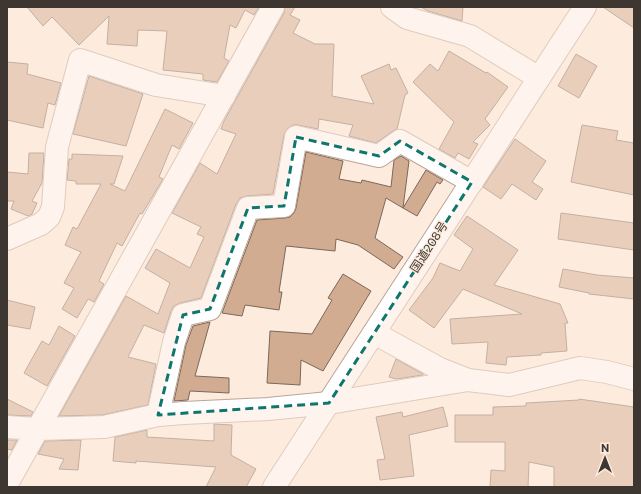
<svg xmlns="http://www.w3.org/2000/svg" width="641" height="494" viewBox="0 0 641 494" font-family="Commissioner,'Noto Sans JP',sans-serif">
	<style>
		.building { fill: #d1ac91; stroke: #7c685a }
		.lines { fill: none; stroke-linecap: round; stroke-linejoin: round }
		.minor-casing { stroke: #bba597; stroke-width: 24 }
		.highway-casing { stroke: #bba597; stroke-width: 24 }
		.minor { stroke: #fff; stroke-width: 22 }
		.highway { stroke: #fff; stroke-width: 22 }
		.marked { fill: none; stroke: #0f766e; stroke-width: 3; stroke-dasharray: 8 5; stroke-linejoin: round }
		.labels { text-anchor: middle; stroke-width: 3; stroke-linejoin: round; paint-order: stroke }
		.street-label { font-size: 12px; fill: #3e3630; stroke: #fdebde }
	</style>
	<rect width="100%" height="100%" fill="#fdebde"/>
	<path class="building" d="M 27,7 L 259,7 L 254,15 L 245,10 L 236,28 L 230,25 L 224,58 L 229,61 L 217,82 L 203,80 L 203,74 L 163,70 L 167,31 L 138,30 L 137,46 L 107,44 L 109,16 L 79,45 L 52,17 L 43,26 Z
		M 285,7 L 295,7 L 290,15 L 300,20 L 293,33 L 315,44 L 334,44 L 332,96 L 374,104 L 361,76 L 389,64 L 391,70 L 396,68 L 408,93 L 405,95 L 397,129 L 393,131 L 376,143 L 349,136 L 353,125 L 319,119 L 318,129 L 298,125 L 293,125 L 287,129 L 284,135 L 273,194 L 247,196 L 240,198 L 236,204 L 201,298 L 180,303 L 174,306 L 171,311 L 164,333 L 144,325 L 128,357 L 156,364 L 148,405 L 102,415 L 59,416 L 126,296 L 158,314 L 170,283 L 145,268 L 156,249 L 190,268 L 204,237 L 197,234 L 201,227 L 172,213 L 200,163 L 217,174 L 236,134 L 221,129 L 224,121 L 284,13 Z
		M 421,7 L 463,7 L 462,21 L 428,11 Z
		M 603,7 L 634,7 L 634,28 Z
		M 449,51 L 486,73 L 487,72 L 508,87 L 485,119 L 490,125 L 473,142 L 478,144 L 469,159 L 458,153 L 455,158 L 439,149 L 454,122 L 413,82 L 430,64 L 438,71 Z
		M 576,54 L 597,66 L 579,98 L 558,86 Z
		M 7,62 L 28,64 L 27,74 L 61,83 L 55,105 L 48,103 L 43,128 L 7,120 Z
		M 89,76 L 143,94 L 126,146 L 73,134 Z
		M 165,109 L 193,123 L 179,149 L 172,145 L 159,177 L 163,179 L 142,214 L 140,213 L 122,246 L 117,243 L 99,281 L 104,284 L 94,302 L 88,299 L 77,318 L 62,309 L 74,288 L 64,283 L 81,252 L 65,245 L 73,227 L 77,229 L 101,184 L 76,184 L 76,181 L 67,180 L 69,159 L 72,159 L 72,154 L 123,156 L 114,184 L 110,184 L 125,191 Z
		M 582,125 L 618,131 L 616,140 L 634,143 L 634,195 L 571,182 Z
		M 515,139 L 546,161 L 532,182 L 543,189 L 536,200 L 512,184 L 501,199 L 483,187 Z
		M 306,152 L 343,161 L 339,179 L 361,183 L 362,180 L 391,187 L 394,160 L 401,156 L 409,161 L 403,208 L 386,198 L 375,238 L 403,257 L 394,269 L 358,245 L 336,239 L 335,251 L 286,246 L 279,292 L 282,292 L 279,310 L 245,305 L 242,316 L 222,313 L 257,220 L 285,218 L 290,217 L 294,213 L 296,208 Z
		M 29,153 L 44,153 L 42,183 L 32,201 L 37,203 L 32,214 L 28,216 L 11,209 L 14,201 L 7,201 L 7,172 L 28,174 Z
		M 426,170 L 443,180 L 440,184 L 437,182 L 417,216 L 403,208 Z
		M 561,213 L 634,223 L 634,250 L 558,239 Z
		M 467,216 L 518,250 L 494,285 L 560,304 L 568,323 L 565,323 L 567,351 L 541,353 L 541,355 L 507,357 L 506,365 L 486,363 L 488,342 L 452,344 L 450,319 L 522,314 L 463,289 L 434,328 L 409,310 L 433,278 L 440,263 L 460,271 L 473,249 L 454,235 Z
		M 563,269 L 597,275 L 634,278 L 634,299 L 589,294 L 589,293 L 559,287 Z
		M 343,274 L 371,291 L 323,371 L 301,360 L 300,385 L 267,383 L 270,331 L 312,334 L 332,300 L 328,298 Z
		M 7,300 L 35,307 L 30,329 L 7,325 Z
		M 210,322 L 195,376 L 229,378 L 229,393 L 190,391 L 188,400 L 174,401 L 186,345 L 193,326 Z
		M 59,326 L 75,336 L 47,386 L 24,373 L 42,341 L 49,345 Z
		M 396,359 L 423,374 L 423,375 L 396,379 L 389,377 Z
		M 7,399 L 33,412 L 31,416 L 7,415 Z
		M 579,399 L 634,407 L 634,487 L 554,487 L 554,467 L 529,462 L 528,487 L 490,487 L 491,470 L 505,471 L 505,442 L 455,442 L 455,415 L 493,415 L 493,407 L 526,406 L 526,403 L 579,400 Z
		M 443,407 L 448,426 L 409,435 L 414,476 L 380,480 L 377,460 L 385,459 L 376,417 L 402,412 L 403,417 Z
		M 214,424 L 232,425 L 231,455 L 256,469 L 246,487 L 206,487 L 216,467 L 136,461 L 136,463 L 113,461 L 115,437 L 147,430 L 147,437 L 214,441 Z
		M 7,440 L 17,440 L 12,450 L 7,449 Z
		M 81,440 L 78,470 L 59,469 L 64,459 L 38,454 L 45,441 Z"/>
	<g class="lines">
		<defs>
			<path id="minor" d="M 392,7 L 407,18 L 470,36 L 539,78
				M 7,239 L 41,224 L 49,217 L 53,207 L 57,147 L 80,60 L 156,85 L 224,96
				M 374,333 L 440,369 L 468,380 L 509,385 L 580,368 L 607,372 L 634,379
				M 158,415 L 174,342 L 183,315 L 210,309 L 248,208 L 284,206 L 296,137 L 379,156 L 400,141 L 472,182
				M 7,427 L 38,429 L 104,427 L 158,415 L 184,413 L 268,409 L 329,403 L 468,380
				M 7,484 L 273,7"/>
			<path id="highway" d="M 274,487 L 585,7"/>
		</defs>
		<use href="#minor" class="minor-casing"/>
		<use href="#highway" class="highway-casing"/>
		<use href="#minor" class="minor"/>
		<use href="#highway" class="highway"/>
	</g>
	<path d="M0 0H641V494H0ZM 296,137 L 379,156 L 400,141 L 472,182 L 329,403 L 158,415 L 183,315 L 210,309 L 248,208 L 284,206 Z" fill="#fdebde" fill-opacity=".55" fill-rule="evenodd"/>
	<path class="marked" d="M 296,137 L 379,156 L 400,141 L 472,182 L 329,403 L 158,415 L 183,315 L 210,309 L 248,208 L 284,206 Z"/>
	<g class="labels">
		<g class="street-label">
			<text transform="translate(429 247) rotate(-57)" y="4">国道208号</text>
		</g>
	</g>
	<rect width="641" height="494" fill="none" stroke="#3e3630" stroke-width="16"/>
	<g transform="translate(605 458)" stroke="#fdebde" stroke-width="3" paint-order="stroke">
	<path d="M0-3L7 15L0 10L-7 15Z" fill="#3e3630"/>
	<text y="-6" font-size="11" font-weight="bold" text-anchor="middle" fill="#3e3630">N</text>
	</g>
</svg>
